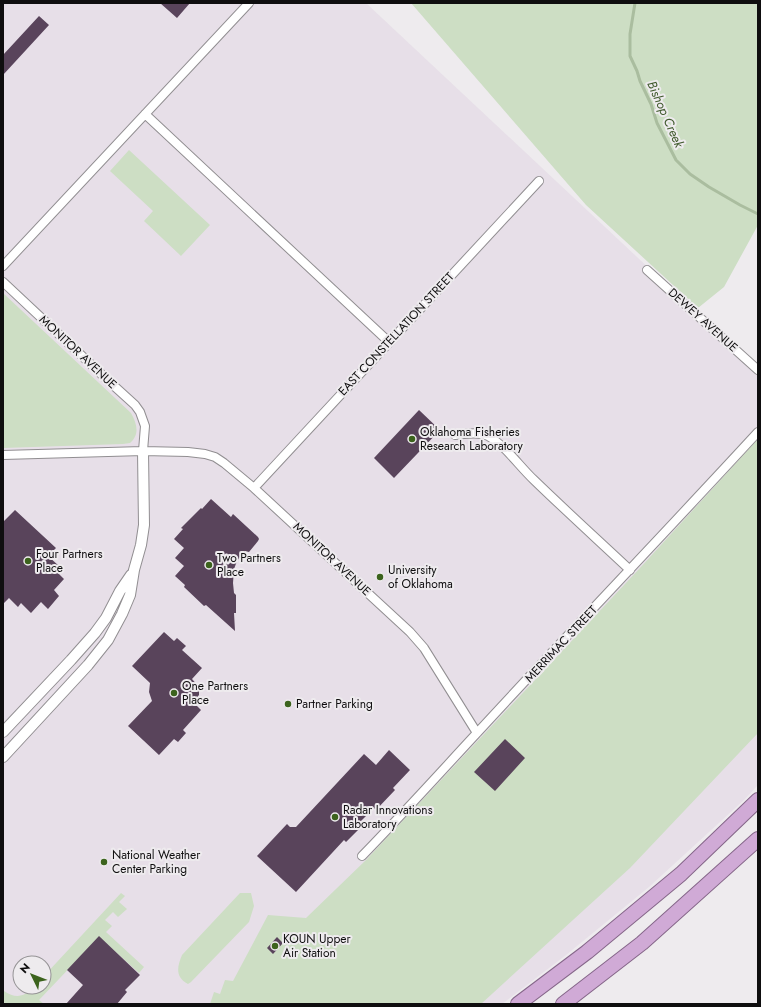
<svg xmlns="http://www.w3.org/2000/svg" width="761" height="1007" viewBox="0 0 761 1007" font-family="Jost,sans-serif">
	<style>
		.built { fill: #e7dfe8; fill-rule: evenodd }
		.green { fill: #cddec4 }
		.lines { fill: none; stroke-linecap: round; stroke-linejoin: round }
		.stream { stroke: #aabd9f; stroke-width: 3 }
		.building { fill: #59445b }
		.minor-casing { stroke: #918e91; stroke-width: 10 }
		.tertiary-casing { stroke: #918e91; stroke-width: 12 }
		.trunk-casing { stroke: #856689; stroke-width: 16 }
		.minor { stroke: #fff; stroke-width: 8 }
		.tertiary { stroke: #fff; stroke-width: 10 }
		.trunk { stroke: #d0aad6; stroke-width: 14 }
		.poi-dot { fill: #3c631d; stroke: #eeebee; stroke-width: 1.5 }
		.labels { text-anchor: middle; stroke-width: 4; stroke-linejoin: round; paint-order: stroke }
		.street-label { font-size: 12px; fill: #0f0e0f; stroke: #eeebee }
		.poi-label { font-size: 12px; fill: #0f0e0f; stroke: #eeebee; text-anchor: start }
		.water-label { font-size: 13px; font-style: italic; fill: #415b2e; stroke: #eeebee }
	</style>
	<rect width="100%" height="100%" fill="#eeebee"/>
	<path class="built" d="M 3,3 L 366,3 L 669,287 L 758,368 L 758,785 L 744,800 L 649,887 L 566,955 L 502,1004 L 3,1004 ZM 20,963 L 44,963 L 44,987 L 20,987 Z"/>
	<path class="green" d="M 411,3 L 758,3 L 758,225 L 724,287 L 698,308 L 586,205 Z
		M 129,150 L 210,225 L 181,256 L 144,221 L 153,211 L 110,171 Z
		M 3,293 L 131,413 C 137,424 140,434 130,443 L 123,444 L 3,448 Z
		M 758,439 L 758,733 L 630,868 L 481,1004 L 210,1004 L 214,992 L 220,994 L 225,980 L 233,981 L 268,915 L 306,918 L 366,860 L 639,569 Z
		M 121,893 L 125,896 L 119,902 L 127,909 L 118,917 L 113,912 L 105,920 L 112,926 L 106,932 L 144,967 L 139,973 L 99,937 L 39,1000 L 44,1004 L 3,1004 L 4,991 C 16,999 24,997 33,987 L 44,987 L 44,976 Z
		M 240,893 L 251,893 L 254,906 L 249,922 L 191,982 L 188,984 C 175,977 177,967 182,955 Z"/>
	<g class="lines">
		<path class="stream" d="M 635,3 L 630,34 L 630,56 L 637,71 L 640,81 L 651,104 L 657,123 L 676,160 L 690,174 L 709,187 L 740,205 L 758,214"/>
	</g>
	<path class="building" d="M 160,3 L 190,3 L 177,18 Z
		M 39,16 L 49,25 L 3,75 L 3,55 Z
		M 419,410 L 440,430 L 394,478 L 374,458 Z
		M 211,499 L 231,517 L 233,514 L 258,537 L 259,539 L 258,541 L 249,552 L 245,551 L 240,557 L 237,561 L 234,569 L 233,583 L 234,593 L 236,595 L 236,613 L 234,613 L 235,631 L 206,605 L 204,606 L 184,587 L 185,585 L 175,576 L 184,566 L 175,558 L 184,548 L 174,539 L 183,529 L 181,528 L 201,508 L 202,509 Z
		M 15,510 L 56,548 L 48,556 L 59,566 L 55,570 L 64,579 L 54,590 L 59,596 L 48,609 L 41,602 L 31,613 L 21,603 L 18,607 L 9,598 L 3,604 L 3,522 Z
		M 164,632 L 174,641 L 177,638 L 186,646 L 182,650 L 202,668 L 192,679 L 199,687 L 199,695 L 193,702 L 201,710 L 183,730 L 186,733 L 178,742 L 174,739 L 159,755 L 128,726 L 152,701 L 149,692 L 150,683 L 132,666 Z
		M 505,739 L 525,758 L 495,791 L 474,772 Z
		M 389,750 L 410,770 L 393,788 L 395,790 L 376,810 L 374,808 L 356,826 L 359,829 L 346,842 L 344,840 L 296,892 L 257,856 L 287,824 L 290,827 L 296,827 L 364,754 L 376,765 Z
		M 99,936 L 140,975 L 125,990 L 127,992 L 117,1004 L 66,1004 L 83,985 L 67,970 Z
		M 277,937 L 283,943 L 273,954 L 267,948 Z"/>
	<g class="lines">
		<defs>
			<path id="minor" d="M 145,114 L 389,342
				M 3,266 L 249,3
				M 647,270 L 758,370
				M 3,282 L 113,385 L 135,405 L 140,412 L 145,426 L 143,451 L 188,452 L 205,454 L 215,457 L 224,463 L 254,488 L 410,632 L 424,648 L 477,733
				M 455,435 C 465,434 479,431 488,436 C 506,446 519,466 534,480 C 566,511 598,540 630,570
				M 3,455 L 143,451
				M 254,488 L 539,181
				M 362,856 C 401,816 438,775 476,734 C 569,633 665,533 758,432"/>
			<path id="tertiary" d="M 3,732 L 71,660 L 95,633 L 106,618 L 120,591 L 131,575
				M 3,757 L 88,665 L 108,640 L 122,614 L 130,595 L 134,570 L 141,545 L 144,525 L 143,451"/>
			<path id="trunk" d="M 518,1004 L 587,952 L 681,874 L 758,800
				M 563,1004 L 642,943 L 758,839"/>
		</defs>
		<use href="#minor" class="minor-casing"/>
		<use href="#tertiary" class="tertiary-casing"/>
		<use href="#trunk" class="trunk-casing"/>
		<use href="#minor" class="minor"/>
		<use href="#tertiary" class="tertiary"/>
		<use href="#trunk" class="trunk"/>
	</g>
	<g class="poi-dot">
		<circle cx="412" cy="439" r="4"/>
		<circle cx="28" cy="561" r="4"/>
		<circle cx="209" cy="565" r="4"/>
		<circle cx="380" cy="577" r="4"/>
		<circle cx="174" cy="693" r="4"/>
		<circle cx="288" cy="704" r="4"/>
		<circle cx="335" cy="817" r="4"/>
		<circle cx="104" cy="862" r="4"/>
		<circle cx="275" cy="946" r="4"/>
	</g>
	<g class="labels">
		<g class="street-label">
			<text transform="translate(703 320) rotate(42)" y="4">DEWEY AVENUE</text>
			<text transform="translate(396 334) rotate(-47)" y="4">EAST CONSTELLATION STREET</text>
			<text transform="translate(78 352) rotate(43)" y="4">MONITOR AVENUE</text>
			<text transform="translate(332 559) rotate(43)" y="4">MONITOR AVENUE</text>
			<text transform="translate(561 644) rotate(-47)" y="4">MERRIMAC STREET</text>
		</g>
		<g class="poi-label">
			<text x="420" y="436">Oklahoma Fisheries<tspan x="420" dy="14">Research Laboratory</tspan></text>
			<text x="36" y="558">Four Partners<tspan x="36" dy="14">Place</tspan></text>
			<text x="217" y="562">Two Partners<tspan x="217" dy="14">Place</tspan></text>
			<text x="388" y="574">University<tspan x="388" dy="14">of Oklahoma</tspan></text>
			<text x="182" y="690">One Partners<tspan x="182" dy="14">Place</tspan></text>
			<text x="296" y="708">Partner Parking</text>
			<text x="343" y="814">Radar Innovations<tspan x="343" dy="14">Laboratory</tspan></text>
			<text x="112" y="859">National Weather<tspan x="112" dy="14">Center Parking</tspan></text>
			<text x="283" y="943">KOUN Upper<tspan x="283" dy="14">Air Station</tspan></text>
		</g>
		<g class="water-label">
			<text transform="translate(666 114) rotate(66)" y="5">Bishop Creek</text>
		</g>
	</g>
	<rect width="761" height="1007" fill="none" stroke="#0f0e0f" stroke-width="8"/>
	<g transform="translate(32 975) rotate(313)"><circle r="19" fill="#eeebee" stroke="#959395"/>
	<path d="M0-3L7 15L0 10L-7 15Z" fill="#3c631d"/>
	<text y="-6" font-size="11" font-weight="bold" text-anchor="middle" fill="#0f0e0f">N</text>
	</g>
</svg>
